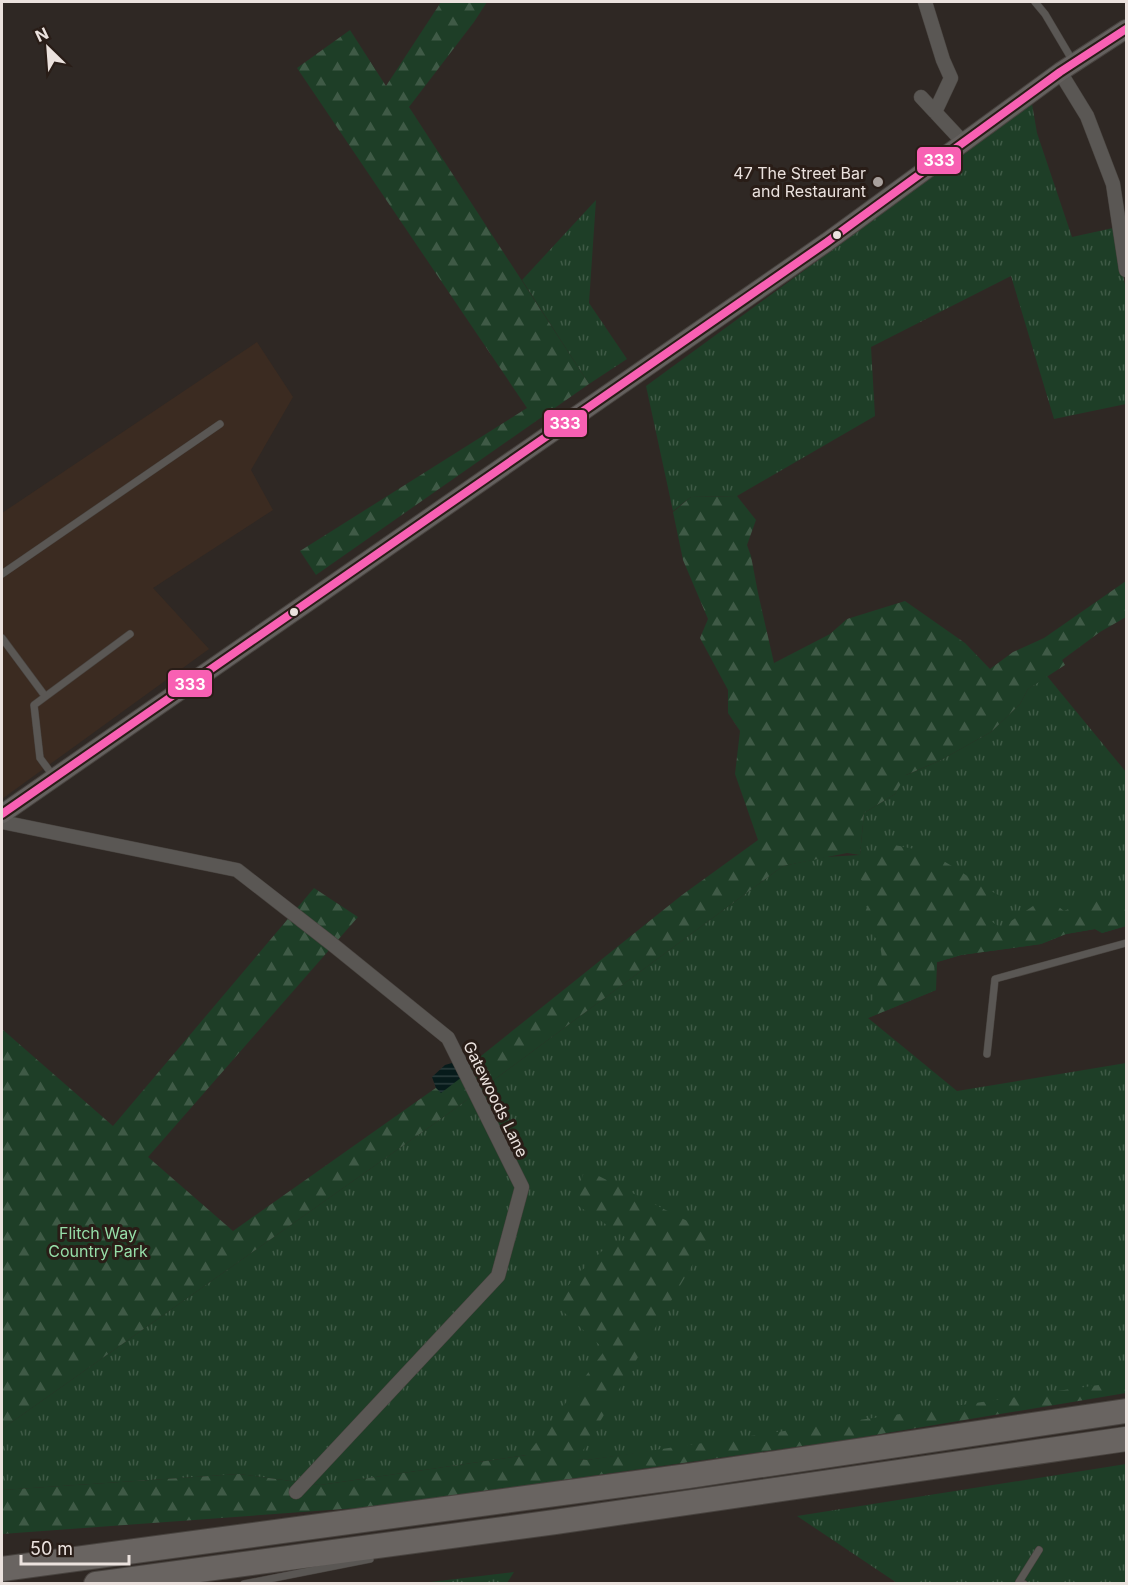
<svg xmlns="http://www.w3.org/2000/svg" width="1128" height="1585" viewBox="0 0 1128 1585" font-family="Inter,sans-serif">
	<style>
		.built { fill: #3b2b21 }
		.grass { fill: url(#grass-tufts) }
		.forest { fill: url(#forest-firs) }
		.water { fill: url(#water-rules) }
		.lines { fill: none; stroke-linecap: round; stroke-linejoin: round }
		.lane-casing { stroke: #48433f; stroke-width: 8 }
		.street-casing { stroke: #48433f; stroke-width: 15 }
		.secondary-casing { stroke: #48433f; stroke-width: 20 }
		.highway-casing { stroke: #48433f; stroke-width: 26 }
		.lane { stroke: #5a5754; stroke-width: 7 }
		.street { stroke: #5a5754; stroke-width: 14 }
		.secondary { stroke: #64605e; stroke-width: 18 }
		.highway { stroke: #696461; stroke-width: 24 }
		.bus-1-casing { stroke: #291d17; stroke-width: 12 }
		.bus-1 { stroke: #f860b3; stroke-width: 8 }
		.poi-dot { fill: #a9a19d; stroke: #291d17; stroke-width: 2 }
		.bus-dot { fill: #ebe2de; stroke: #291d17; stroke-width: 2 }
		.labels { text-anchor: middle; stroke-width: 6; stroke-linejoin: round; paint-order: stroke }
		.poi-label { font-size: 16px; fill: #ebe2de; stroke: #291d17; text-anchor: end }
		.street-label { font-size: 16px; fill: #ebe2de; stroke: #291d17 }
		.park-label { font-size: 16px; fill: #96dea8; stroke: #291d17 }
		.line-badge { stroke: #291d17; stroke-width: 2 }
		.badge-label { font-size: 16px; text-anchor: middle; font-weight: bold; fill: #fff }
	</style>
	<defs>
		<pattern id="grass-tufts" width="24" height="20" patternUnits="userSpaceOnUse" patternTransform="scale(1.5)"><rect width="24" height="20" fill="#1e3e27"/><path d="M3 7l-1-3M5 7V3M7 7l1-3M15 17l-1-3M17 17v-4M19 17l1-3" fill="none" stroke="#3f5a46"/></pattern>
		<pattern id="forest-firs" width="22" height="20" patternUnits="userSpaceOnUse" patternTransform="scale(1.5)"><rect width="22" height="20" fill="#1e3e27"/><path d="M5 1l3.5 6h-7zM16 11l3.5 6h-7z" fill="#3f5a46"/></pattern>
		<pattern id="water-rules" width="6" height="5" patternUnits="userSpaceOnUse" patternTransform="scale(1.5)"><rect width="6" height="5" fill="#071b1b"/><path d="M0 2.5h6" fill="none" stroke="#2b3c3c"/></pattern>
	</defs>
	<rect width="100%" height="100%" fill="#2f2824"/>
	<path class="built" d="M 257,342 L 293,397 L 251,470 L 273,510 L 153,588 L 209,649 L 2,799 L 2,513 Z"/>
	<path class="grass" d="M 1032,104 L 1037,133 L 1072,237 L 1113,228 L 1126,289 L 1126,404 L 1054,419 L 1011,276 L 871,347 L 875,416 L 737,496 L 691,497 L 673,511 L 646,386 Z
		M 596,200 L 589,303 L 627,359 L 589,384 L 522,280 Z
		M 1047,676 L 1126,772 L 1126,926 L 1102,933 L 1095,929 L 1066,934 L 1041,944 L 961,955 L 937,962 L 936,990 L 868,1018 L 957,1091 L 1126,1063 L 1126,1386 L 587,1460 L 527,1455 L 320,1485 L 239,1474 L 2,1490 L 2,1429 L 445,1116 L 783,866 L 825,857 L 860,855 L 864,813 L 895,794 L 904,776 L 939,761 L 991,732 L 1020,704 L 1028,689 Z
		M 1126,1464 L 1126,1583 L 897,1583 L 797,1516 Z
		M 514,1572 L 507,1583 L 422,1583 Z"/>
	<path class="forest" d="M 441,2 L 487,2 L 474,22 L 409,107 L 589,384 L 316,575 L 300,551 L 527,408 L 297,68 L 350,30 L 386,86 Z
		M 737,496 L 756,520 L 747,545 L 751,556 L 758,593 L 774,663 L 830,634 L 847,619 L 905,601 L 965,643 L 990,669 L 1013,652 L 1044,638 L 1126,581 L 1126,617 L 1100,632 L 1062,660 L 1065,665 L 1028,689 L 1020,704 L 991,732 L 939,761 L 906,775 L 895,794 L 864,813 L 860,855 L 847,853 L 783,866 L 445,1116 L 2,1429 L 2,1029 L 113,1126 L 314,888 L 358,917 L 148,1157 L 233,1231 L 481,1056 L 682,895 L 758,840 L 735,774 L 740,731 L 728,713 L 728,690 L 700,638 L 708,619 L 683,560 L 673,512 L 691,497 Z
		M 894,845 C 903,847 913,848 922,851 C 950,861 973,882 1000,896 L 985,917 L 1001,928 L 1046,897 L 1064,911 L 1087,901 L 1126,899 L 1126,926 L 1102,933 L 1095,929 L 1066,934 L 1041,944 L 961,955 L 934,963 L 936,990 L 868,1018 L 883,966 L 880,944 L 862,920 L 874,890 L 864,883 L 852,870 Z
		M 585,1169 L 711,1233 L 578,1459 L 587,1460 L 1126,1381 L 1126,1393 L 845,1440 L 371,1507 L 2,1534 L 2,1490 L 239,1474 L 320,1485 L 527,1455 L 605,1350 L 555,1304 L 573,1279 L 602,1251 L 631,1241 L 574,1203 Z"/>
	<path class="water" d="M 452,1063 L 462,1077 L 441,1093 L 436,1088 L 432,1077 L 445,1065 Z"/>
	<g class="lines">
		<defs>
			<path id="lane" d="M 1035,2 L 1045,14 L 1074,63
				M 2,574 L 220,424
				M 2,638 L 45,696
				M 54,777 L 40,758 L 34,705 L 130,634
				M 987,1054 L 995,979 L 1126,943
				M 244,1584 L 370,1559
				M 1024,1584 L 1019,1582 L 1039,1550"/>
			<path id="street" d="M 925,2 L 943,60 L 951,78 L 935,112
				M 1060,72 L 1087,116 L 1113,184 L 1126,270
				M 921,97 L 962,141
				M 2,822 L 237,870 L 332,944 L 448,1038 L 522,1187 L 498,1276 L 296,1492"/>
			<path id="secondary" d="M 2,814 L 827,242 L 1060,72 L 1126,29"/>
			<path id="highway" d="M 2,1569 L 688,1476 L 1126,1411
				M 96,1584 L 555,1522 L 1126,1439"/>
		</defs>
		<use href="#lane" class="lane-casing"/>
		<use href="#street" class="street-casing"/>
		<use href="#secondary" class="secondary-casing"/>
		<use href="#highway" class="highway-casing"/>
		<use href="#lane" class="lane"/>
		<use href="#street" class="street"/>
		<use href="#secondary" class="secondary"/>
		<use href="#highway" class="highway"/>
		<defs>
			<path id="bus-1" d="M 2,814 L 827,242 L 1060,72 L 1126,29"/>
		</defs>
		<use href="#bus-1" class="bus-1-casing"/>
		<use href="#bus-1" class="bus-1"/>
	</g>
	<circle class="poi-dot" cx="878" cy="182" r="6"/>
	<g class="bus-dot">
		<circle cx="837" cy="235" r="5"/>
		<circle cx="294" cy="612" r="5"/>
	</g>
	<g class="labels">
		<g class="poi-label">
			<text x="866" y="179">47 The Street Bar<tspan x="866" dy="18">and Restaurant</tspan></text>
		</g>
		<g class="street-label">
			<text transform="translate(496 1099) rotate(64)" y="6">Gatewoods Lane</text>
		</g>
		<g class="park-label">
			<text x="98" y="1239">Flitch Way<tspan x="98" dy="18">Country Park</tspan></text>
		</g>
	</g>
	<g class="line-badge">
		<rect x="916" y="146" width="46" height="29" rx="6" fill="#f860b3"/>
		<rect x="543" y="409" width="45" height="29" rx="6" fill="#f860b3"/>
		<rect x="167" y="669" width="46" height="29" rx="6" fill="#f860b3"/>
	</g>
	<g class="badge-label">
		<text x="939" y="166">333</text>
		<text x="565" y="429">333</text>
		<text x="190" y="690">333</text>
	</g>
	<rect width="1128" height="1585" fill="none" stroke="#ebe2de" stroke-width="6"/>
	<g transform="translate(48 48) rotate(335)" stroke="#291d17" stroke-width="4.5" paint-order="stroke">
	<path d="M0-4.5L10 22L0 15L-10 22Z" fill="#ebe2de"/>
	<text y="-9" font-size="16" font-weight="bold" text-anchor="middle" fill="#ebe2de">N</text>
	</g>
	<path d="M21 1555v9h108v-9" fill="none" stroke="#ebe2de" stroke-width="3"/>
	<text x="30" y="1555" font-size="18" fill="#ebe2de" stroke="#291d17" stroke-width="4.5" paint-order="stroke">50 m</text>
</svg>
